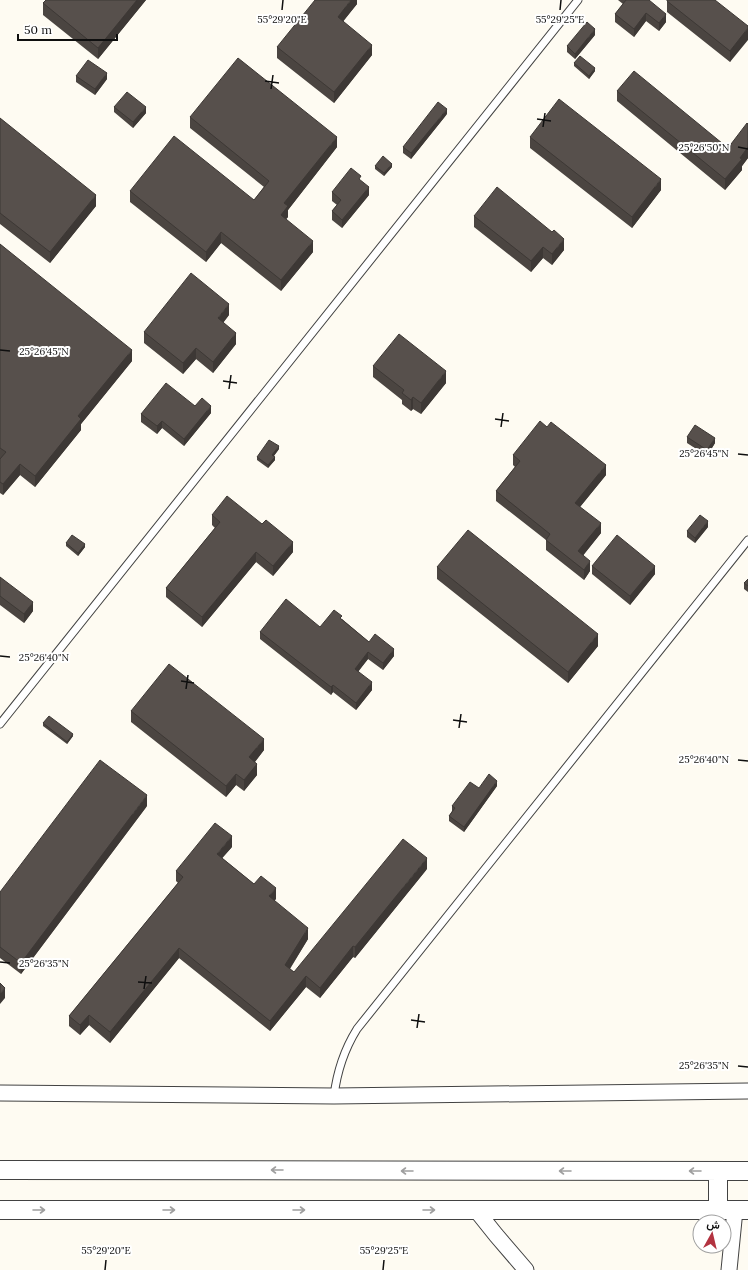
<svg xmlns="http://www.w3.org/2000/svg" width="748" height="1270" viewBox="0 0 748 1270" font-family="Lora,Vazirmatn,serif">
	<style>
		.lines { fill: none; stroke-linecap: round; stroke-linejoin: round }
		.service-casing { stroke: #424242; stroke-width: 9 }
		.minor-casing { stroke: #424242; stroke-width: 17 }
		.tertiary-casing { stroke: #424242; stroke-width: 20 }
		.service { stroke: #fff; stroke-width: 7 }
		.minor { stroke: #fff; stroke-width: 15 }
		.tertiary { stroke: #fff; stroke-width: 18 }
		.wall { fill: #4b4541 }
		.shaded-wall { fill: #3d3835 }
		.building { fill: #57504c; stroke: #3d3835 }
		.oneway { stroke: #9f9f9f }
		.ticks { fill: none; stroke: #0f0f0f; stroke-width: 1.5 }
		.ticks-label { font-size: 10px; text-anchor: middle; fill: #0f0f0f; stroke: #fff; stroke-width: 4; stroke-linejoin: round; paint-order: stroke }
	</style>
	<rect width="100%" height="100%" fill="#fefbf2"/>
	<g class="lines">
		<defs>
			<path id="service" d="M 0,724 L 578,0
				M 334,1096 C 337,1071 344,1050 357,1029 L 748,540"/>
			<path id="minor" d="M 0,1093 L 334,1096 L 748,1091
				M 476,1210 L 496,1235 L 526,1270
				M 729,1270 L 735,1210"/>
			<path id="tertiary" d="M 0,1170 L 748,1171
				M 0,1210 L 748,1210
				M 718,1210 L 718,1171"/>
		</defs>
		<use href="#service" class="service-casing"/>
		<use href="#minor" class="minor-casing"/>
		<use href="#tertiary" class="tertiary-casing"/>
		<use href="#service" class="service"/>
		<use href="#minor" class="minor"/>
		<use href="#tertiary" class="tertiary"/>
	</g>
	<path class="wall" d="M 46,0 L 146,0 L 98,59 L 43,15 L 43,3 Z
		M 357,0 L 357,4 L 343,21 L 372,55 L 334,103 L 277,58 L 277,47 Z
		M 618,0 L 649,0 L 666,22 L 659,31 L 646,21 L 634,37 L 615,22 L 615,14 L 623,4 Z
		M 667,1 L 748,26 L 730,62 L 667,12 Z
		M 595,35 L 575,59 L 567,52 L 567,46 Z
		M 574,63 L 595,71 L 589,79 L 574,66 Z
		M 76,76 L 107,79 L 95,95 L 76,82 Z
		M 617,91 L 728,148 L 748,124 L 748,158 L 742,166 L 742,170 L 725,190 L 617,101 Z
		M 114,107 L 146,113 L 133,128 L 114,112 Z
		M 447,114 L 411,159 L 403,153 L 403,147 Z
		M 190,117 L 337,147 L 288,210 L 288,217 L 286,219 L 313,252 L 281,291 L 221,243 L 206,262 L 130,202 L 130,191 L 254,200 L 264,187 L 190,128 Z
		M 0,118 L 96,206 L 50,263 L 0,224 Z
		M 530,137 L 661,190 L 632,228 L 530,148 Z
		M 375,166 L 392,167 L 384,176 L 375,169 Z
		M 361,181 L 369,195 L 342,228 L 332,220 L 332,211 L 337,205 L 332,201 L 332,192 Z
		M 474,216 L 564,250 L 552,265 L 543,258 L 531,272 L 474,227 Z
		M 0,244 L 132,361 L 81,424 L 81,430 L 35,487 L 20,475 L 3,495 L 0,493 Z
		M 229,315 L 223,323 L 236,344 L 213,373 L 196,359 L 183,374 L 144,343 L 144,332 Z
		M 373,366 L 446,383 L 421,414 L 413,409 L 411,411 L 402,404 L 402,400 L 373,377 Z
		M 195,406 L 211,413 L 184,446 L 162,428 L 157,434 L 141,422 L 141,414 Z
		M 687,437 L 715,443 L 707,456 L 687,443 Z
		M 279,449 L 274,456 L 275,460 L 268,468 L 257,460 L 257,457 Z
		M 513,455 L 606,475 L 580,507 L 601,533 L 583,555 L 590,571 L 584,580 L 546,550 L 546,540 L 496,501 L 496,491 L 515,467 L 513,465 Z
		M 212,515 L 293,552 L 273,576 L 256,562 L 202,627 L 166,597 L 166,588 L 215,528 L 212,525 Z
		M 708,527 L 695,543 L 687,537 L 687,531 Z
		M 66,543 L 85,547 L 78,556 L 66,546 Z
		M 592,566 L 655,574 L 630,605 L 592,574 Z
		M 437,567 L 598,646 L 568,683 L 437,579 Z
		M 0,577 L 33,611 L 24,623 L 0,605 Z
		M 748,579 L 748,592 L 744,589 L 744,583 Z
		M 342,619 L 369,642 L 394,656 L 383,670 L 368,659 L 358,671 L 372,690 L 356,710 L 333,692 L 331,695 L 260,639 L 260,632 L 320,627 Z
		M 131,711 L 264,750 L 255,762 L 257,775 L 244,791 L 236,785 L 226,797 L 131,722 Z
		M 43,723 L 73,736 L 67,744 L 43,726 Z
		M 497,786 L 464,832 L 449,821 L 449,816 L 452,811 L 452,806 L 479,788 Z
		M 147,806 L 21,974 L 0,958 L 0,892 Z
		M 232,847 L 222,858 L 254,884 L 276,899 L 274,900 L 308,939 L 290,969 L 294,972 L 427,869 L 355,958 L 353,957 L 320,998 L 306,987 L 270,1031 L 179,958 L 110,1043 L 89,1025 L 80,1035 L 69,1026 L 69,1016 L 178,883 L 176,881 L 176,871 Z"/>
	<path class="shaded-wall" d="M 137,0 L 146,0 L 98,59 L 98,48 Z
		M 351,0 L 357,0 L 357,4 L 338,28 L 338,17 Z
		M 646,13 L 646,21 L 634,37 L 634,29 Z
		M 666,14 L 666,22 L 659,31 L 659,23 Z
		M 748,28 L 748,40 L 730,62 L 730,51 Z
		M 595,29 L 595,35 L 575,59 L 575,54 Z
		M 372,45 L 372,55 L 334,103 L 334,92 Z
		M 595,68 L 595,71 L 589,79 L 589,76 Z
		M 107,73 L 107,79 L 95,95 L 95,89 Z
		M 146,107 L 146,113 L 133,128 L 133,122 Z
		M 447,109 L 447,114 L 411,159 L 411,153 Z
		M 337,137 L 337,147 L 288,210 L 288,217 L 281,225 L 281,215 L 284,203 Z
		M 748,147 L 748,158 L 742,166 L 742,170 L 725,190 L 725,179 Z
		M 392,164 L 392,167 L 384,176 L 384,173 Z
		M 661,179 L 661,190 L 632,228 L 632,217 Z
		M 369,187 L 369,195 L 342,228 L 342,220 Z
		M 96,195 L 96,206 L 50,263 L 50,252 Z
		M 221,232 L 221,243 L 206,262 L 206,252 Z
		M 564,239 L 564,250 L 552,265 L 552,254 Z
		M 313,241 L 313,252 L 281,291 L 281,280 Z
		M 543,247 L 543,258 L 531,272 L 531,261 Z
		M 229,304 L 229,315 L 218,329 L 218,318 Z
		M 236,333 L 236,344 L 213,373 L 213,362 Z
		M 196,348 L 196,359 L 183,374 L 183,363 Z
		M 132,350 L 132,361 L 81,424 L 81,430 L 35,487 L 35,476 L 78,416 Z
		M 446,371 L 446,383 L 421,414 L 421,403 Z
		M 413,397 L 413,409 L 411,411 L 411,400 Z
		M 211,406 L 211,413 L 184,446 L 184,439 Z
		M 162,421 L 162,428 L 157,434 L 157,426 Z
		M 715,438 L 715,443 L 707,456 L 707,450 Z
		M 279,446 L 279,449 L 272,458 L 272,455 Z
		M 275,457 L 275,460 L 268,468 L 268,465 Z
		M 20,464 L 20,475 L 3,495 L 3,484 Z
		M 606,465 L 606,475 L 575,513 L 575,503 Z
		M 708,521 L 708,527 L 695,543 L 695,538 Z
		M 601,523 L 601,533 L 578,562 L 578,551 Z
		M 293,542 L 293,552 L 273,576 L 273,566 Z
		M 85,544 L 85,547 L 78,556 L 78,553 Z
		M 256,552 L 256,562 L 202,627 L 202,617 Z
		M 590,561 L 590,571 L 584,580 L 584,570 Z
		M 655,566 L 655,574 L 630,605 L 630,596 Z
		M 33,602 L 33,611 L 24,623 L 24,614 Z
		M 598,634 L 598,646 L 568,683 L 568,672 Z
		M 394,649 L 394,656 L 383,670 L 383,663 Z
		M 368,652 L 368,659 L 355,676 L 355,669 Z
		M 372,682 L 372,690 L 356,710 L 356,703 Z
		M 333,685 L 333,692 L 331,695 L 331,687 Z
		M 73,734 L 73,736 L 67,744 L 67,742 Z
		M 264,739 L 264,750 L 249,769 L 249,757 Z
		M 257,764 L 257,775 L 244,791 L 244,780 Z
		M 236,774 L 236,785 L 226,797 L 226,786 Z
		M 497,781 L 497,786 L 464,832 L 464,827 Z
		M 147,795 L 147,806 L 21,974 L 21,963 Z
		M 232,836 L 232,847 L 217,864 L 217,854 Z
		M 427,858 L 427,869 L 355,958 L 355,947 Z
		M 276,888 L 276,899 L 269,907 L 269,896 Z
		M 308,928 L 308,939 L 285,976 L 285,965 Z
		M 353,946 L 353,957 L 320,998 L 320,988 Z
		M 179,948 L 179,958 L 110,1043 L 110,1032 Z
		M 306,976 L 306,987 L 270,1031 L 270,1021 Z
		M 5,988 L 5,998 L 0,1004 L 0,994 Z
		M 89,1015 L 89,1025 L 80,1035 L 80,1025 Z"/>
	<path class="building" d="M 46,0 L 137,0 L 98,48 L 43,3 Z
		M 315,0 L 351,0 L 338,17 L 372,45 L 334,92 L 277,47 Z
		M 626,0 L 649,0 L 666,14 L 659,23 L 646,13 L 634,29 L 615,14 Z
		M 667,0 L 715,0 L 748,26 L 748,28 L 730,51 L 667,1 Z
		M 587,22 L 595,29 L 575,54 L 567,46 Z
		M 580,56 L 595,68 L 589,76 L 574,63 Z
		M 238,58 L 337,137 L 284,203 L 288,206 L 281,215 L 313,241 L 281,280 L 221,232 L 206,252 L 130,191 L 174,136 L 254,200 L 269,181 L 190,117 Z
		M 88,60 L 107,73 L 95,89 L 76,76 Z
		M 634,71 L 728,148 L 747,123 L 748,124 L 748,147 L 740,158 L 742,159 L 725,179 L 617,91 Z
		M 127,92 L 146,107 L 133,122 L 114,107 Z
		M 559,99 L 661,179 L 632,217 L 530,137 Z
		M 438,102 L 447,109 L 411,153 L 403,147 Z
		M 0,118 L 96,195 L 50,252 L 0,213 Z
		M 383,156 L 392,164 L 384,173 L 375,166 Z
		M 351,168 L 361,176 L 359,179 L 369,187 L 342,220 L 332,211 L 341,200 L 332,192 Z
		M 497,187 L 552,232 L 554,230 L 564,239 L 552,254 L 543,247 L 531,261 L 474,216 Z
		M 0,244 L 132,350 L 78,416 L 81,419 L 35,476 L 20,464 L 3,484 L 0,482 L 0,459 L 6,452 L 0,448 Z
		M 191,273 L 229,304 L 218,318 L 236,333 L 213,362 L 196,348 L 183,363 L 144,332 Z
		M 399,334 L 446,371 L 421,403 L 413,397 L 411,400 L 402,393 L 404,390 L 373,366 Z
		M 166,383 L 195,406 L 202,398 L 211,406 L 184,439 L 162,421 L 157,426 L 141,414 Z
		M 540,421 L 547,427 L 551,422 L 606,465 L 575,503 L 601,523 L 578,551 L 590,561 L 584,570 L 546,540 L 550,534 L 496,491 L 520,461 L 513,455 Z
		M 695,425 L 715,438 L 707,450 L 687,437 Z
		M 269,440 L 279,446 L 272,455 L 275,457 L 268,465 L 257,457 Z
		M 227,496 L 262,524 L 266,520 L 293,542 L 273,566 L 256,552 L 202,617 L 166,588 L 220,522 L 212,515 Z
		M 700,515 L 708,521 L 695,538 L 687,531 Z
		M 468,530 L 598,634 L 568,672 L 437,567 Z
		M 72,535 L 85,544 L 78,553 L 66,543 Z
		M 617,535 L 655,566 L 630,596 L 592,566 Z
		M 0,577 L 33,602 L 24,614 L 0,596 Z
		M 748,579 L 748,586 L 744,583 Z
		M 286,599 L 320,627 L 334,610 L 342,616 L 340,618 L 369,642 L 375,634 L 394,649 L 383,663 L 368,652 L 355,669 L 372,682 L 356,703 L 333,685 L 331,687 L 260,632 Z
		M 169,664 L 264,739 L 249,757 L 257,764 L 244,780 L 236,774 L 226,786 L 131,711 Z
		M 49,716 L 73,734 L 67,742 L 43,723 Z
		M 100,760 L 147,795 L 21,963 L 0,947 L 0,892 Z
		M 489,774 L 497,781 L 464,827 L 449,816 L 455,808 L 452,806 L 470,782 L 479,788 Z
		M 215,823 L 232,836 L 217,854 L 254,884 L 261,876 L 276,888 L 269,896 L 308,928 L 285,965 L 294,972 L 403,839 L 427,858 L 355,947 L 353,946 L 320,988 L 306,976 L 270,1021 L 179,948 L 110,1032 L 89,1015 L 80,1025 L 69,1016 L 183,877 L 176,871 Z
		M 0,983 L 5,988 L 0,994 Z"/>
	<defs><path id="oneway-shaft" d="M-6 0H5M1.5-3L5.5 0L1.5 3" fill="none" stroke-width="1.6" stroke-linecap="round" stroke-linejoin="round"/></defs>
	<g class="oneway">
		<use href="#oneway-shaft" transform="translate(277 1170) rotate(-180)"/>
		<use href="#oneway-shaft" transform="translate(407 1171) rotate(-180)"/>
		<use href="#oneway-shaft" transform="translate(565 1171) rotate(-180)"/>
		<use href="#oneway-shaft" transform="translate(695 1171) rotate(-180)"/>
		<use href="#oneway-shaft" transform="translate(39 1210)"/>
		<use href="#oneway-shaft" transform="translate(169 1210)"/>
		<use href="#oneway-shaft" transform="translate(299 1210)"/>
		<use href="#oneway-shaft" transform="translate(429 1210)"/>
	</g>
	<path class="ticks" d="M 282,10 L 283,0M 560,10 L 561,0M 265,81 L 279,83M 271,89 L 273,75M 537,119 L 551,121M 543,127 L 545,113M 738,147 L 748,149M 0,350 L 10,351M 223,381 L 237,383M 229,389 L 231,375M 495,419 L 509,421M 501,427 L 503,413M 738,454 L 748,455M 0,656 L 10,657M 181,681 L 194,683M 186,689 L 188,675M 453,720 L 467,722M 459,728 L 461,714M 738,760 L 748,761M 0,962 L 10,963M 138,982 L 152,983M 144,989 L 146,976M 411,1020 L 425,1022M 417,1028 L 419,1014M 738,1066 L 748,1067M 105,1270 L 106,1260M 383,1270 L 384,1260"/>
	<g class="ticks-label">
		<text x="282" y="23">55°29'20"E</text>
		<text x="560" y="23">55°29'25"E</text>
		<text x="704" y="151">25°26'50"N</text>
		<text x="44" y="355">25°26'45"N</text>
		<text x="704" y="457">25°26'45"N</text>
		<text x="44" y="661">25°26'40"N</text>
		<text x="704" y="763">25°26'40"N</text>
		<text x="44" y="967">25°26'35"N</text>
		<text x="704" y="1069">25°26'35"N</text>
		<text x="106" y="1254">55°29'20"E</text>
		<text x="384" y="1254">55°29'25"E</text>
	</g>
	<g transform="translate(712 1234) rotate(8)"><circle r="19" fill="#ffffff" stroke="#9f9f9f"/>
	<path d="M0-3L7 15L0 10L-7 15Z" fill="#b33340"/>
	<text y="-6" font-size="11" font-weight="bold" text-anchor="middle" fill="#0f0f0f">ش</text>
	</g>
	<path d="M18 34v6h99v-6" fill="none" stroke="#0f0f0f" stroke-width="2"/>
	<text x="24" y="34" font-size="12" fill="#0f0f0f" stroke="#ffffff" stroke-width="3" paint-order="stroke">50 m</text>
</svg>
